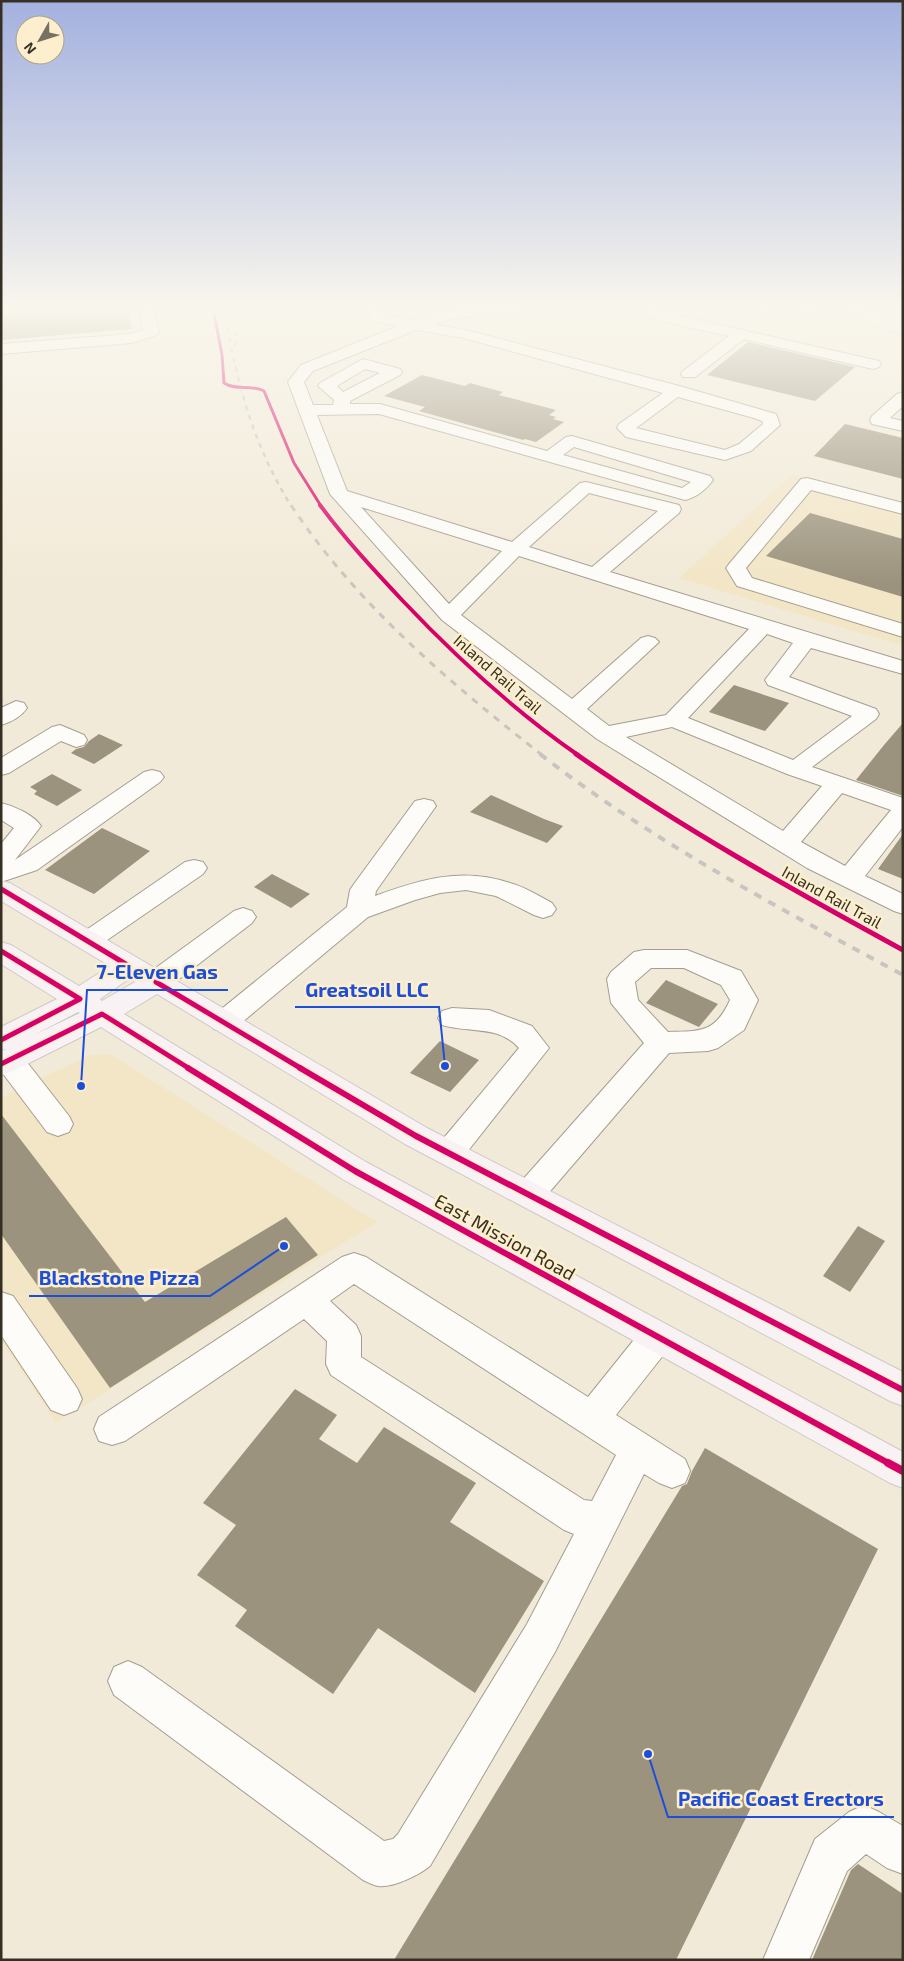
<svg xmlns="http://www.w3.org/2000/svg" width="904" height="1961" viewBox="0 0 904 1961" font-family="'Exo 2',sans-serif">
	<style>
		.built { fill: #f3e6c7 }
		.building { fill: #9b937d }
		.lines { fill: none; stroke-linecap: round; stroke-linejoin: round }
		.minor-casing { stroke: #a49e90; stroke-width: 2 }
		.major-casing { stroke: #cecac1; stroke-width: 2 }
		.minor { fill: #fdfcf9; fill-rule: evenodd }
		.major { fill: #f8f2f4; fill-rule: evenodd }
		.rail-far2 { stroke: #c7c5bf; stroke-width: 2.5; stroke-dasharray: 5 5; stroke-linecap: butt }
		.rail-far1 { stroke: #c7c5bf; stroke-width: 3; stroke-dasharray: 7 7; stroke-linecap: butt }
		.rail { stroke: #c7c5bf; stroke-width: 4; stroke-dasharray: 8 8; stroke-linecap: butt }
		.cycleway-far4-casing { stroke: #fdefcd; stroke-width: 5 }
		.cycleway-far3-casing { stroke: #fdefcd; stroke-width: 6 }
		.cycleway-far2-casing { stroke: #fdefcd; stroke-width: 8 }
		.cycleway-far1-casing { stroke: #fdefcd; stroke-width: 9 }
		.cycleway-casing { stroke: #fdefcd; stroke-width: 11 }
		.cycleway-far4 { stroke: #d6006c; stroke-width: 3 }
		.cycleway-far3 { stroke: #d6006c; stroke-width: 4 }
		.cycleway-far2 { stroke: #d6006c; stroke-width: 5 }
		.cycleway-far1 { stroke: #d6006c; stroke-width: 6 }
		.cycleway { stroke: #d6006c; stroke-width: 8 }
		.labels { text-anchor: middle; stroke-width: 5; stroke-linejoin: round; paint-order: stroke }
		.far-street-label { font-size: 16px; fill: #353023; stroke: #fdefcd }
		.street-label { font-size: 19px; fill: #353023; stroke: #fdefcd }
		.leader { fill: none; stroke: #1d4ed8; stroke-width: 2 }
		.callout-dot { fill: #1d4ed8; stroke: #fdefcd; stroke-width: 2 }
		.callout-label { font-size: 20px; text-anchor: middle; font-weight: bold; fill: #1d4ed8; stroke: #fdefcd; stroke-width: 5; stroke-linejoin: round; paint-order: stroke }
	</style>
	<rect width="100%" height="100%" fill="#f2ead8"/>
	<path class="built" d="M 793,474 L 903,503 L 903,646 L 679,578 Z
		M 110,1054 L 377,1222 L 56,1423 L 1,1341 L 1,1098 L 89,1055 Z"/>
	<path class="building" d="M 83,308 L 129,308 L 132,329 L 1,340 L 1,314 Z
		M 748,342 L 855,367 L 815,401 L 707,375 Z
		M 422,375 L 465,386 L 470,383 L 503,392 L 499,395 L 556,410 L 549,415 L 556,417 L 553,419 L 564,422 L 536,442 L 525,439 L 523,440 L 419,411 L 425,407 L 384,396 Z
		M 845,424 L 903,438 L 903,479 L 814,456 Z
		M 810,513 L 903,539 L 903,597 L 766,556 Z
		M 734,685 L 789,703 L 765,731 L 709,712 Z
		M 903,723 L 903,796 L 856,780 L 884,745 Z
		M 99,734 L 123,745 L 94,764 L 71,753 L 76,749 L 84,747 L 89,741 Z
		M 52,774 L 82,790 L 57,806 L 34,794 L 37,791 L 30,787 Z
		M 491,795 L 544,819 L 563,826 L 547,843 L 470,812 Z
		M 102,828 L 150,851 L 94,894 L 45,870 Z
		M 903,834 L 903,879 L 878,869 Z
		M 272,874 L 310,894 L 291,908 L 254,887 Z
		M 666,980 L 718,1004 L 699,1027 L 646,1003 Z
		M 440,1041 L 479,1060 L 450,1092 L 410,1073 Z
		M 1,1114 L 145,1302 L 286,1217 L 318,1255 L 110,1388 L 1,1234 Z
		M 858,1226 L 885,1241 L 850,1292 L 823,1276 Z
		M 295,1389 L 337,1415 L 319,1439 L 357,1463 L 384,1427 L 476,1483 L 450,1522 L 544,1581 L 475,1693 L 378,1628 L 333,1694 L 235,1626 L 247,1610 L 197,1575 L 236,1525 L 203,1503 Z
		M 705,1448 L 878,1549 L 676,1960 L 394,1960 L 682,1486 L 687,1484 L 692,1471 Z
		M 858,1864 L 903,1894 L 903,1960 L 812,1960 L 851,1870 Z"/>
	<g class="lines">
		<defs>
			<path id="minor" d="M 140,308 L 154,308 L 159,332 L 156,335 L 132,343 L 1,354 L 1,344 L 130,334 L 143,330 Z
				M 365,308 L 379,308 L 382,315 L 414,320 L 447,311 L 474,308 L 523,308 L 521,311 L 516,312 L 449,319 L 434,324 L 470,331 L 683,387 L 776,414 L 780,425 L 751,451 L 725,460 L 626,437 L 617,428 L 619,424 L 663,393 L 464,338 L 416,330 L 313,371 L 304,382 L 313,405 L 333,405 L 334,400 L 318,386 L 320,383 L 363,359 L 400,369 L 402,372 L 400,375 L 350,401 L 350,404 L 380,404 L 547,451 L 566,437 L 572,436 L 710,476 L 713,480 C 707,489 695,498 685,500 L 379,414 L 317,415 L 347,491 L 512,542 L 580,483 L 586,482 L 679,505 L 681,509 L 679,513 L 610,572 L 903,661 L 903,674 L 811,648 L 789,677 L 876,709 L 879,714 L 876,719 L 812,767 L 903,798 L 903,827 L 865,876 L 903,894 L 903,914 L 894,911 L 807,868 L 597,739 L 442,620 L 330,494 L 288,382 L 301,365 L 398,326 L 371,321 ZM 365,369 L 380,373 L 343,392 L 337,386 ZM 678,397 L 754,418 L 762,421 L 763,424 L 739,444 L 725,450 L 636,428 ZM 574,447 L 691,482 L 682,488 L 563,455 ZM 589,493 L 658,511 L 592,567 L 529,547 ZM 361,507 L 502,551 L 449,604 ZM 519,556 L 749,629 L 666,715 L 609,726 L 587,709 L 659,642 L 655,638 L 648,636 L 641,638 L 572,699 L 461,615 ZM 767,634 L 793,643 L 765,680 L 768,685 L 852,716 L 793,760 L 688,718 ZM 672,727 L 787,774 L 822,786 L 783,831 L 626,737 ZM 842,793 L 891,810 L 845,866 L 801,842 Z
				M 638,308 L 656,308 L 663,312 L 879,361 L 881,364 L 879,367 L 873,369 L 744,339 L 695,377 L 683,377 L 681,374 L 683,371 L 729,336 C 711,332 647,321 638,308 Z
				M 798,308 L 821,308 L 819,311 L 803,315 L 798,314 L 796,311 Z
				M 903,392 L 903,406 L 890,418 L 903,421 L 903,431 L 872,424 L 870,420 L 872,416 L 897,394 Z
				M 807,478 L 903,503 L 903,514 L 811,490 L 746,568 L 752,578 L 903,624 L 903,637 L 737,586 L 726,568 L 729,564 L 801,479 Z
				M 16,701 L 24,703 L 27,708 C 21,717 11,722 1,725 L 1,708 Z
				M 60,725 L 84,735 L 87,740 L 84,745 L 76,747 L 61,741 L 9,773 L 1,775 L 1,758 L 52,727 Z
				M 152,770 L 160,772 L 164,777 L 160,782 L 37,870 L 1,882 L 1,844 L 14,828 L 1,820 L 1,803 C 14,806 34,815 41,826 L 15,860 L 144,772 Z
				M 424,799 L 433,801 L 436,806 L 376,891 L 375,896 C 421,879 462,867 510,883 C 525,887 539,896 552,903 L 556,909 L 552,915 L 543,918 L 534,915 L 496,896 L 466,890 L 440,893 L 415,900 L 368,917 L 234,1029 L 224,1032 L 214,1029 L 210,1022 L 214,1015 L 347,907 L 350,890 L 354,884 L 415,801 Z
				M 194,860 L 203,862 L 207,868 L 203,874 L 97,947 L 88,950 L 79,947 L 75,941 L 79,935 L 185,862 Z
				M 243,908 L 252,911 L 256,917 L 252,923 L 166,989 L 156,992 L 146,989 L 142,982 L 146,975 L 234,911 Z
				M 644,950 L 687,950 L 741,971 L 758,1000 L 744,1030 L 718,1048 L 708,1051 L 669,1053 L 540,1203 L 529,1207 L 518,1203 L 513,1194 L 518,1185 L 644,1043 L 611,1003 L 607,979 L 611,972 L 634,952 ZM 651,968 L 684,968 L 721,985 L 730,1000 C 715,1033 701,1031 668,1032 L 638,1000 L 635,982 Z
				M 452,1008 L 489,1010 L 532,1026 L 549,1048 L 460,1161 L 449,1165 L 438,1161 L 434,1153 L 438,1145 L 519,1048 C 499,1025 468,1033 442,1025 L 438,1018 L 442,1011 Z
				M 9,1049 L 19,1052 L 69,1116 L 73,1124 L 69,1132 L 58,1136 L 47,1132 L 1,1071 L 1,1052 Z
				M 354,1253 L 366,1257 L 588,1397 L 645,1326 L 657,1322 L 669,1326 L 674,1337 L 669,1348 L 616,1415 L 685,1459 L 690,1471 L 685,1483 L 672,1488 L 659,1483 L 644,1474 L 555,1652 L 430,1866 C 419,1875 393,1888 378,1886 C 373,1885 368,1882 363,1880 L 114,1695 L 108,1681 L 114,1667 L 128,1661 L 142,1667 L 384,1841 L 393,1839 L 398,1834 L 527,1624 L 574,1534 L 564,1530 L 331,1375 L 326,1364 L 327,1341 L 304,1319 L 125,1441 L 112,1445 L 99,1441 L 94,1429 L 99,1417 L 342,1257 ZM 354,1284 L 616,1455 L 592,1501 L 584,1500 L 361,1357 L 361,1336 L 356,1325 L 330,1301 Z
				M 1,1292 L 13,1296 L 77,1388 L 82,1399 L 77,1410 L 64,1415 L 51,1410 L 1,1335 Z
				M 864,1805 L 879,1812 L 903,1826 L 903,1874 L 887,1868 L 866,1854 L 847,1871 L 809,1960 L 763,1960 L 815,1839 L 849,1812 Z"/>
			<path id="major" d="M 845,308 L 864,308 L 903,326 L 903,336 L 847,311 Z
				M 1,881 L 10,883 L 427,1128 L 903,1372 L 903,1406 L 890,1401 L 405,1144 L 157,994 L 124,1014 L 366,1162 L 903,1452 L 903,1488 L 890,1483 L 344,1180 L 101,1027 L 11,1072 L 1,1075 L 1,1051 L 7,1049 L 1,1050 L 1,1027 L 57,999 L 1,964 L 1,942 L 11,945 L 79,986 L 110,966 L 1,901 ZM 130,978 L 135,982 L 102,1001 L 100,999 ZM 78,1012 L 80,1013 L 34,1035 Z"/>
		</defs>
		<use href="#minor" class="minor-casing"/>
		<use href="#major" class="major-casing"/>
		<use href="#minor" class="minor"/>
		<use href="#major" class="major"/>
		<path class="rail-far2" d="M 224,308 C 237,383 251,440 291,506
			M 235,346 L 236,330 L 243,308"/>
		<path class="rail-far1" d="M 291,505 C 356,604 449,682 542,755"/>
		<path class="rail" d="M 540,754 C 652,841 779,908 903,975"/>
		<defs>
			<path id="cycleway-far4" d="M 213,308 L 222,355 L 224,383 C 236,391 251,384 264,391 L 294,463 L 321,506"/>
			<path id="cycleway-far3" d="M 320,505 C 345,539 373,569 402,600 C 456,657 513,710 578,755"/>
			<path id="cycleway-far2" d="M 576,754 C 680,827 791,889 903,950
				M 1,889 L 129,966
				M 1,951 L 80,999
				M 156,982 L 302,1069
				M 1,1040 L 80,999
				M 1,1064 L 102,1014 L 190,1069"/>
			<path id="cycleway-far1" d="M 188,1068 L 355,1171 L 890,1464
				M 300,1068 L 416,1136 L 903,1390"/>
			<path id="cycleway" d="M 888,1463 L 903,1471"/>
		</defs>
		<use href="#cycleway-far4" class="cycleway-far4-casing"/>
		<use href="#cycleway-far3" class="cycleway-far3-casing"/>
		<use href="#cycleway-far2" class="cycleway-far2-casing"/>
		<use href="#cycleway-far1" class="cycleway-far1-casing"/>
		<use href="#cycleway" class="cycleway-casing"/>
		<use href="#cycleway-far4" class="cycleway-far4"/>
		<use href="#cycleway-far3" class="cycleway-far3"/>
		<use href="#cycleway-far2" class="cycleway-far2"/>
		<use href="#cycleway-far1" class="cycleway-far1"/>
		<use href="#cycleway" class="cycleway"/>
	</g>
	<linearGradient id="sky" x2="0" y2="1"><stop stop-color="#a3b1df"/><stop offset="0.53" stop-color="#f9f6ed"/><stop offset="1" stop-color="#f9f6ed" stop-opacity="0"/></linearGradient>
	<rect width="904" height="582" fill="url(#sky)"/>
	<g class="labels">
		<g class="far-street-label">
			<text transform="translate(498 674) rotate(41)" y="6">Inland Rail Trail</text>
			<text transform="translate(832 897) rotate(29)" y="6">Inland Rail Trail</text>
		</g>
		<g class="street-label">
			<text transform="translate(505 1237) rotate(29)" y="7">East Mission Road</text>
		</g>
	</g>
	<path class="leader" d="M81 1086L87 990H228M445 1066L439 1007H295M284 1246L210 1296H29M648 1754L668 1817H894"/>
	<g class="callout-dot">
		<circle cx="81" cy="1086" r="5"/>
		<circle cx="445" cy="1066" r="5"/>
		<circle cx="284" cy="1246" r="5"/>
		<circle cx="648" cy="1754" r="5"/>
	</g>
	<g class="callout-label">
		<text x="157" y="979">7-Eleven Gas</text>
		<text x="367" y="997">Greatsoil LLC</text>
		<text x="119" y="1285">Blackstone Pizza</text>
		<text x="781" y="1806">Pacific Coast Erectors</text>
	</g>
	<rect width="904" height="1961" fill="none" stroke="#353023" stroke-width="5"/>
	<g transform="translate(40 40) rotate(231)"><circle r="24" fill="#fdefcd" stroke="#ada389"/>
	<path d="M0-4L9 19L0 12L-9 19Z" fill="#777162"/>
	<text y="-8" font-size="14" font-weight="bold" text-anchor="middle" fill="#353023">N</text>
	</g>
</svg>
